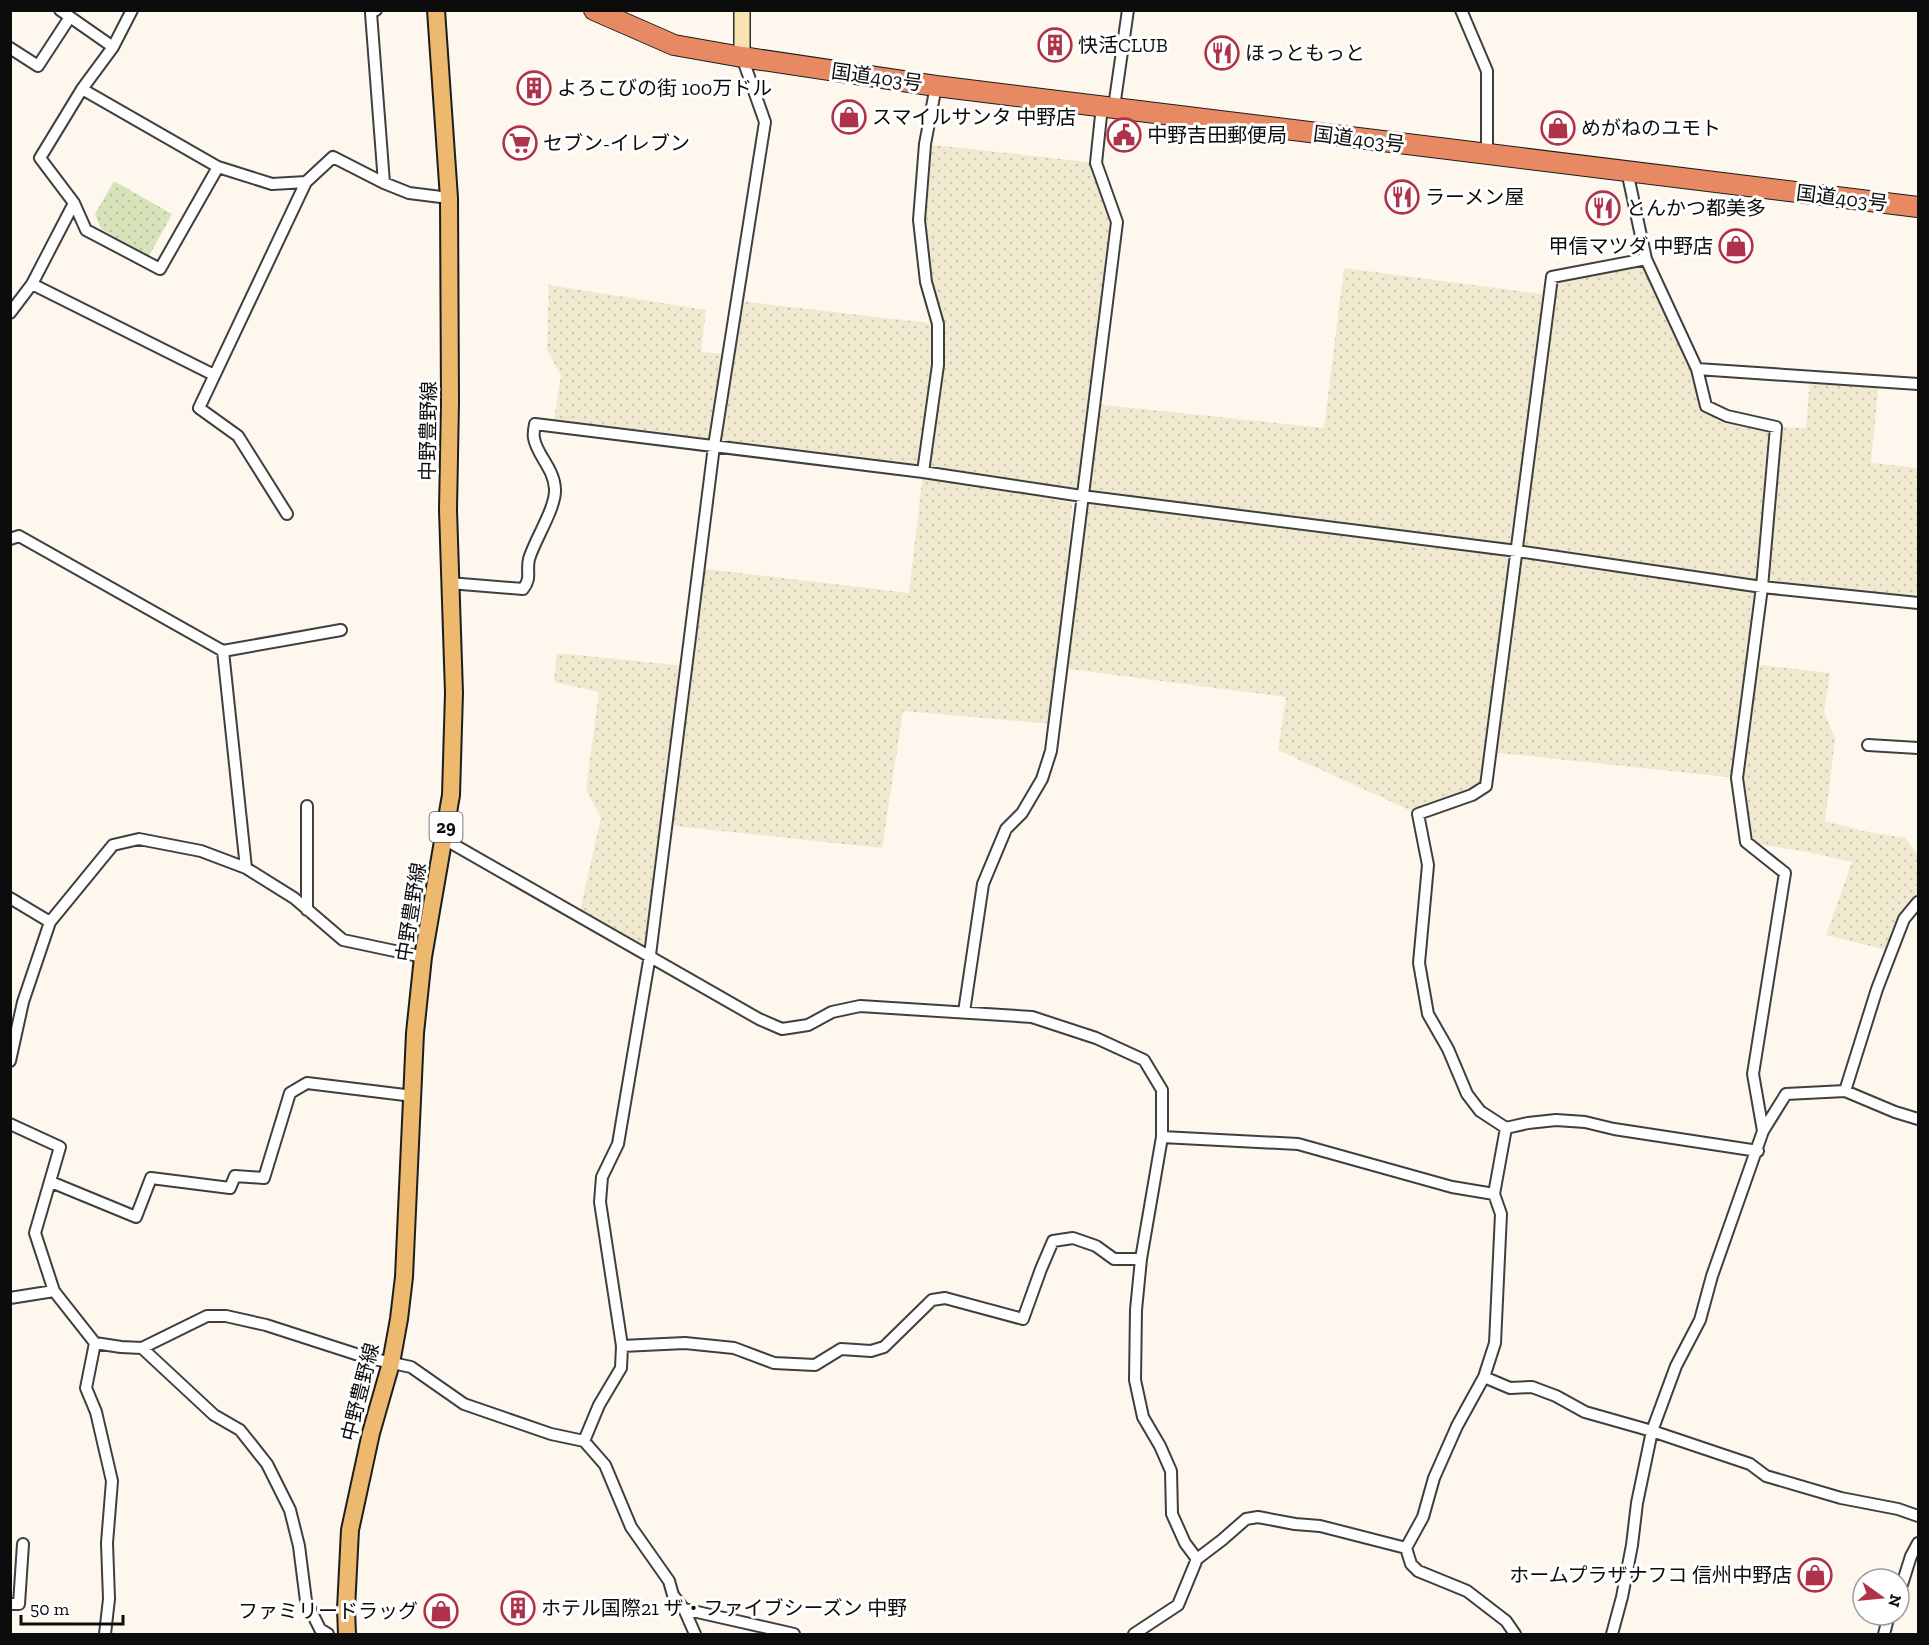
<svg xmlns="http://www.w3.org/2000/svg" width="1929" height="1645" viewBox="0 0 1929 1645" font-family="'Zilla Slab','Noto Sans JP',serif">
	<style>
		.farmland { fill: url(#farmland-dots); fill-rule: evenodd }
		.park { fill: url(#park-dots) }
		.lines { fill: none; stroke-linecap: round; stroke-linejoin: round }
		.street-casing { stroke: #3f3f3f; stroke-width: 14 }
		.secondary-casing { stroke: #2e2e2e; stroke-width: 18 }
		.primary-casing { stroke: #1d1d1d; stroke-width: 20 }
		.highway-casing { stroke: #1d1d1d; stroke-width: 22 }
		.street { stroke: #fff; stroke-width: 10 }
		.secondary { stroke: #f7e3ae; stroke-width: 15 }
		.primary { stroke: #ecb96f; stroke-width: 16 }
		.highway { stroke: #e78962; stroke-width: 20 }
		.labels { text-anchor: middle; stroke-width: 6; stroke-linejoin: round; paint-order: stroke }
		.shield { fill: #fff; stroke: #555; stroke-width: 1.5 }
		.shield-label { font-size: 18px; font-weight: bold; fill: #0c0c0c }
		.poi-label { font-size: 20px; fill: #0c0c0c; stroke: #fff; text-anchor: start }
		.street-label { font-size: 20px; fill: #0c0c0c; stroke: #fff }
	</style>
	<defs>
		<pattern id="farmland-dots" width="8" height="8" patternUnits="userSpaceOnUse" patternTransform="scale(1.5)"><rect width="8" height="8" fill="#f1e9cf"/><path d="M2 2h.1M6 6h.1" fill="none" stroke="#cdc7b1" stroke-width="1.8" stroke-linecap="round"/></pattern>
		<pattern id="park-dots" width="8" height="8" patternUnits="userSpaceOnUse" patternTransform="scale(1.5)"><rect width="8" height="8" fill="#d7e4ba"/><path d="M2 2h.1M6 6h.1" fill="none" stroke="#b7c29f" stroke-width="1.8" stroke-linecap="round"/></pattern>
	</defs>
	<rect width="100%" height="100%" fill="#fdf7ed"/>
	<path class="farmland" d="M 925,144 L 1096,163 L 1117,222 L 1094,404 L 1324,428 L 1344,268 L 1549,295 L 1552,277 L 1646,259 L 1707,406 L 1776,427 L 1806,428 L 1810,376 L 1879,381 L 1871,463 L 1918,468 L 1918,603 L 1762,587 L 1752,664 L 1830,673 L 1824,712 L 1835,739 L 1825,821 L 1863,831 L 1905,838 L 1918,854 L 1918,902 L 1891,951 L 1826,935 L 1852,862 L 1807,852 L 1746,842 L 1737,778 L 1490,752 L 1486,786 L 1418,814 L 1278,750 L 1286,697 L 1061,668 L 1054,724 L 903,711 L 882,848 L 666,825 L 650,955 L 579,915 L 601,817 L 586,790 L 599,692 L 554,682 L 557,653 L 686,666 L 698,568 L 909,593 L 923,472 L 553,426 L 561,375 L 547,350 L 549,285 L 706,310 L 701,352 L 728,354 L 737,301 L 938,324 L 919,220 ZM 938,475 L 1082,496 L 1062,652 L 1072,503 Z"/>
	<path class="park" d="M 114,181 L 172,214 L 149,256 L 101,229 L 95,214 Z"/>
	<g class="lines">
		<defs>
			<path id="street" d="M 60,10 L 113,47
				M 132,10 L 113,47 L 82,89 L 40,158 L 74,203 L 86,230 L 160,269 L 218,167 L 272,184 L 306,182 L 333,157 L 384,183 L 409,193 L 449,198
				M 376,10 L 371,13 L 384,183
				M 1461,10 L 1487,71 L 1487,155
				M 10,48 L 38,66 L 70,17
				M 82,89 L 218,167
				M 1114,107 L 1128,10
				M 1627,171 L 1646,259 L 1697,369 L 1706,406 L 1727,416 L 1776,427 L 1762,587 L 1737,778 L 1746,842 L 1785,873 L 1753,1074 L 1763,1131
				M 74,203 L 32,284 L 214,375
				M 10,313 L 32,284
				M 1697,369 L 1918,384
				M 923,472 L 938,365 L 938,324 L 926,282 L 919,220 L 925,144 L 936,86
				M 287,514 L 238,436 L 199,408 L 306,182
				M 10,539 L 19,536 L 223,651 L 246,868
				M 449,583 L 523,589 C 532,578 526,571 529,559 C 535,539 556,508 555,489 C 554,468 536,454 534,438 C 533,434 534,429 535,424 L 923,472 L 1082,496 L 1517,551 L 1762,587 L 1918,603
				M 223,651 L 341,630
				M 1868,745 L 1918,748
				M 307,806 L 307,910
				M 444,839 L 759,1019 L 782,1029 L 808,1025 L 832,1012 L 860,1006 L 1032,1017 L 1096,1038 L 1144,1060 L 1162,1090 L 1162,1137 L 1141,1259 L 1136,1310 L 1135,1380 L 1143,1417 L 1160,1446 L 1171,1471 L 1172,1514 L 1185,1543 L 1197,1559
				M 10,898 L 50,922
				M 964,1012 L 983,884 L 1006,829 L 1022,813 L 1042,779 L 1051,751 L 1117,222 L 1096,163 L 1102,106
				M 10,1061 L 23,1002 L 50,922 L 113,845 L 139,839 L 201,851 L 246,868 L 294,898 L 343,940 L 423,957
				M 1845,1091 L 1895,1112 L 1918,1119
				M 10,1124 L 60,1147 L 35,1233 L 54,1291
				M 1506,1128 L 1528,1123 L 1556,1120 L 1585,1122 L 1614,1129 L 1758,1151
				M 1162,1137 L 1298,1144 L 1452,1187 L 1494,1194
				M 51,1182 L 136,1217 L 151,1178 L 230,1188 L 235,1176 L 264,1178 L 290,1093 L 307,1083 L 413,1096
				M 10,1298 L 54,1291 L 95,1343 L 121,1347 L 142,1348 L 207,1316 L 226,1316 L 266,1325 L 365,1357 L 411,1367 L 464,1404 L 551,1434 L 584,1441 L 605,1465 L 631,1527 L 669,1581 L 673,1595 L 684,1609 L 695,1634
				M 95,1343 L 86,1388 L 96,1412 L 112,1481 L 107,1543 L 109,1599 L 105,1634
				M 622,1346 L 685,1343 L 734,1348 L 774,1363 L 815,1365 L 841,1349 L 871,1351 L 884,1347 L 932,1300 L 945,1298 L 1023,1319 L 1041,1269 L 1053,1241 L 1073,1238 L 1096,1246 L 1114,1259 L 1141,1259
				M 142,1348 L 214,1415 L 240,1430 L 267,1464 L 290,1510 L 299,1546 L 306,1601 L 320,1629 L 328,1634
				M 1484,1377 L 1510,1388 L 1532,1387 L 1556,1396 L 1585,1412 L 1652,1431 L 1750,1464 L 1766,1476 L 1841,1498 L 1898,1509 L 1918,1516
				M 584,1441 L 599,1405 L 621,1368 L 622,1346 L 600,1202 L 602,1177 L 618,1144 L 650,955 L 714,446 L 765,122 L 742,57
				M 1406,1548 L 1423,1517 L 1434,1478 L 1457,1426 L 1484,1377 L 1495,1343 L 1501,1214 L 1494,1194 L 1506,1128 L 1480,1111 L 1467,1094 L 1448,1049 L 1428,1014 L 1419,963 L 1428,865 L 1418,814 L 1472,795 L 1486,786 L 1552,277 L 1646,259
				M 1899,1594 L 1911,1556 L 1918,1543
				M 10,1604 L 19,1604 L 23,1544
				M 684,1609 L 794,1634
				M 1134,1634 L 1178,1605 L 1197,1559 L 1222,1540 L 1246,1519 L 1258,1517 L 1295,1524 L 1320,1526 L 1406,1548 L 1411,1564 L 1418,1571 L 1467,1591 L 1506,1621 L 1515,1634
				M 1612,1634 L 1622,1597 L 1632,1545 L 1637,1503 L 1652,1431 L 1676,1366 L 1700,1320 L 1712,1276 L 1763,1131 L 1786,1094 L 1845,1091 L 1877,989 L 1904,919 L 1918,902
				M 1884,1634 L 1889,1615"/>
			<path id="secondary" d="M 742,10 L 742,57"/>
			<path id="primary" d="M 347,1634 L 346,1609 L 350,1530 L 371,1433 L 391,1363 L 399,1319 L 404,1277 L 415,1033 L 423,957 L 451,795 L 454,693 L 448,510 L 450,402 L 449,198 L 436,10"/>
			<path id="highway" d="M 594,10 L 674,45 L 742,57 L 936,86 L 1918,207"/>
		</defs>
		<use href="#street" class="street-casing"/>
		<use href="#secondary" class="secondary-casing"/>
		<use href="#primary" class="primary-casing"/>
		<use href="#highway" class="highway-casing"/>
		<use href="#street" class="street"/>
		<use href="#secondary" class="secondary"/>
		<use href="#primary" class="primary"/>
		<use href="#highway" class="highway"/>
	</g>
	<defs>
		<symbol id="building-ring" viewBox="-11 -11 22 22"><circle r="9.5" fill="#fff" stroke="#af324b" stroke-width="1.5"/><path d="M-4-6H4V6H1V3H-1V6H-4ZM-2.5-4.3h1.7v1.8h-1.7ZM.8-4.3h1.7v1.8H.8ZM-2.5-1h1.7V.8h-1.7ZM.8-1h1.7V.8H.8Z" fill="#af324b"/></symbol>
		<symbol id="restaurant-ring" viewBox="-11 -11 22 22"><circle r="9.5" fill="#fff" stroke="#af324b" stroke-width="1.5"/><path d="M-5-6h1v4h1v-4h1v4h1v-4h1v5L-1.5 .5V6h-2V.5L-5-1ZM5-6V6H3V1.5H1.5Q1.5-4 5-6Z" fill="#af324b"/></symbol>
		<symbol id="shop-ring" viewBox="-11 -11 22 22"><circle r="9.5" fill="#fff" stroke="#af324b" stroke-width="1.5"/><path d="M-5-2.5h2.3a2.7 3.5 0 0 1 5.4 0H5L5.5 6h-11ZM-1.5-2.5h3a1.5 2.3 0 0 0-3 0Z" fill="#af324b"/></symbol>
		<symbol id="civic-ring" viewBox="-11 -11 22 22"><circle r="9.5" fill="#fff" stroke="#af324b" stroke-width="1.5"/><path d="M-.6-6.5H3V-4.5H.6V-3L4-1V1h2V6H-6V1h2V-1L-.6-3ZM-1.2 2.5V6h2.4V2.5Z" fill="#af324b"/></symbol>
		<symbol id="supermarket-ring" viewBox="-11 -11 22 22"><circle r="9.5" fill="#fff" stroke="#af324b" stroke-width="1.5"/><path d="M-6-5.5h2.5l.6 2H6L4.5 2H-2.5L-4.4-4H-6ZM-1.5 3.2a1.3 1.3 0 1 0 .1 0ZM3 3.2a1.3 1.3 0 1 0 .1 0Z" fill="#af324b"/></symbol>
	</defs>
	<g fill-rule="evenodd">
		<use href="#building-ring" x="1036" y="26" width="38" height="38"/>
		<use href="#restaurant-ring" x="1203" y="34" width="38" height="38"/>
		<use href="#building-ring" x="515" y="69" width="38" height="38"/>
		<use href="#shop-ring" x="830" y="98" width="38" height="38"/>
		<use href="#shop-ring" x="1539" y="109" width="38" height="38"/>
		<use href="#civic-ring" x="1105" y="116" width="38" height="38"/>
		<use href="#supermarket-ring" x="501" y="124" width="38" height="38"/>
		<use href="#restaurant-ring" x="1383" y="178" width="38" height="38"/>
		<use href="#restaurant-ring" x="1584" y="189" width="38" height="38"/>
		<use href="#shop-ring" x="1717" y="227" width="38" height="38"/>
		<use href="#shop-ring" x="1796" y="1556" width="38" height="38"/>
		<use href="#building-ring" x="499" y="1589" width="38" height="38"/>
		<use href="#shop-ring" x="422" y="1592" width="38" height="38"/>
	</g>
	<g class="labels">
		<rect class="shield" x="429.5" y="812" width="33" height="30" rx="4.5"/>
		<g class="shield-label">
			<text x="446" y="833">29</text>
		</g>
		<g class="poi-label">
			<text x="1078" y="52">快活CLUB</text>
			<text x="1245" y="60">ほっともっと</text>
			<text x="557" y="95">よろこびの街 100万ドル</text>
			<text x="872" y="124">スマイルサンタ 中野店</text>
			<text x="1581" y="135">めがねのユモト</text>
			<text x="1147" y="142">中野吉田郵便局</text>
			<text x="543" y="150">セブン-イレブン</text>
			<text x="1425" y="204">ラーメン屋</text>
			<text x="1626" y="215">とんかつ都美多</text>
			<text x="1713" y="253" text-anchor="end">甲信マツダ 中野店</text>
			<text x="1792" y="1582" text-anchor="end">ホームプラザナフコ 信州中野店</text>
			<text x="541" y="1615">ホテル国際21 ザ・ファイブシーズン 中野</text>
			<text x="418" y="1618" text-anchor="end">ファミリードラッグ</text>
		</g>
		<g class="street-label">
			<text transform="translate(877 77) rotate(8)" y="7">国道403号</text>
			<text transform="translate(1359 139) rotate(7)" y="7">国道403号</text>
			<text transform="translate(1842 198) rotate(7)" y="7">国道403号</text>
			<text transform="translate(428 431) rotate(-89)" y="7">中野豊野線</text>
			<text transform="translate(411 912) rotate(-81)" y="7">中野豊野線</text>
			<text transform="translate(360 1392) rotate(-76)" y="7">中野豊野線</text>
		</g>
	</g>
	<rect width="1929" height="1645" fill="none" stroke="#0c0c0c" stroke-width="24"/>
	<g transform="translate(1881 1597) rotate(105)"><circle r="28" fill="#ffffff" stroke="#9e9e9e" stroke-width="1.5"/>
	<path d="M0-4.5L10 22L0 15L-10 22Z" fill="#af324b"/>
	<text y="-9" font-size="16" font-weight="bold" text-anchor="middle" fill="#0c0c0c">N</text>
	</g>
	<path d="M21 1615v9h102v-9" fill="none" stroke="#0c0c0c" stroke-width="3"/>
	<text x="30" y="1615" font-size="18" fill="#0c0c0c" stroke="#ffffff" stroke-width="4.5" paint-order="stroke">50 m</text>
</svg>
